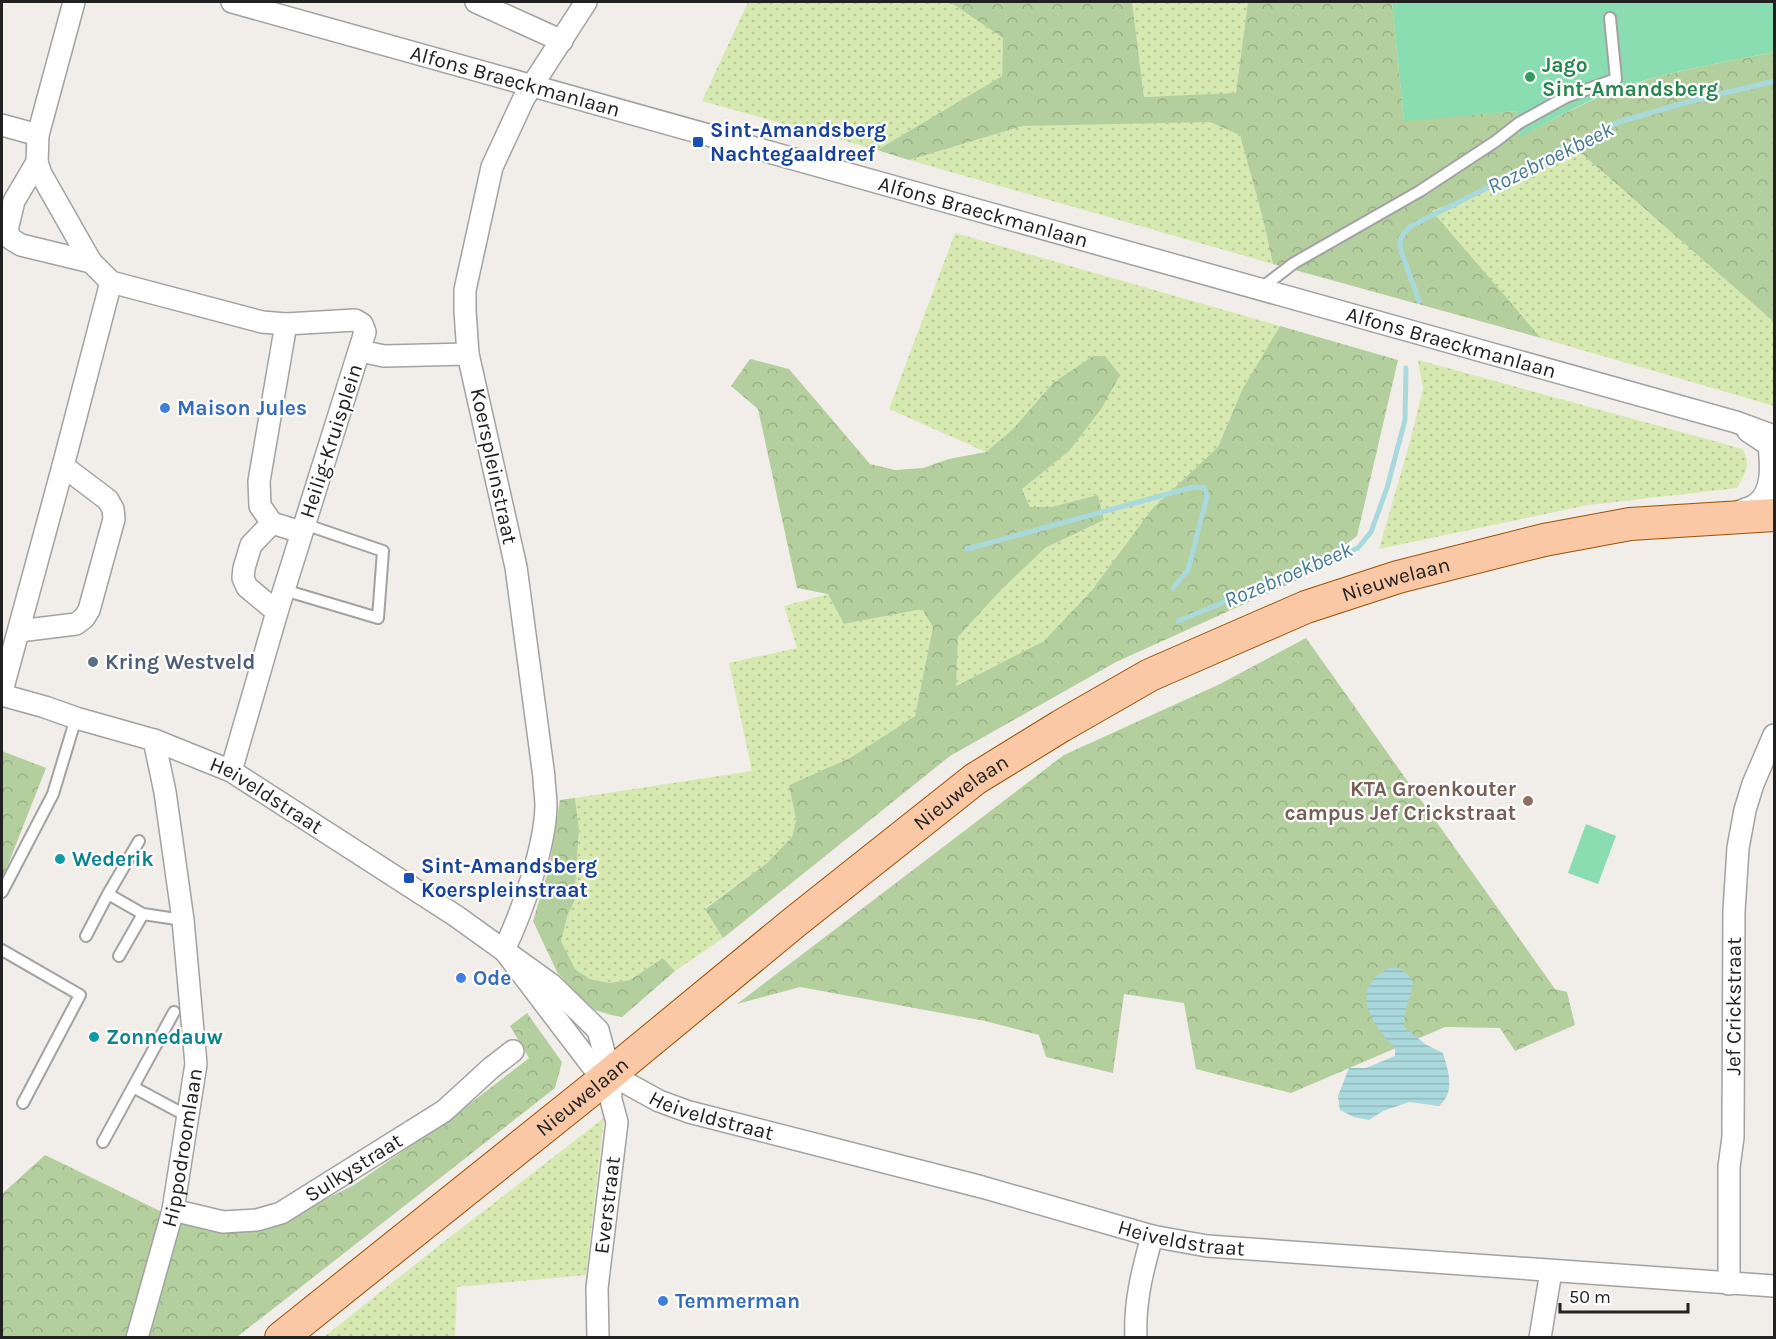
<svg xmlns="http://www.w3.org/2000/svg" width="1776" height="1339" viewBox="0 0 1776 1339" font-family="Karla,sans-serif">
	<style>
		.grass { fill: url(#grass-dots) }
		.forest { fill: url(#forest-crowns) }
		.pitch { fill: #89ddb0 }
		.water { fill: url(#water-rules) }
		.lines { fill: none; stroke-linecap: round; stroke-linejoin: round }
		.stream { stroke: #aad9dd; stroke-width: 5 }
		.service-casing { stroke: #a2a2a2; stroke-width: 14 }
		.minor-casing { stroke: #a2a2a2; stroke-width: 24 }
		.primary-casing { stroke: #9a5104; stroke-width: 34 }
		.service { stroke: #fff; stroke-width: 10 }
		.minor { stroke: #fff; stroke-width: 21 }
		.primary { stroke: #fac8a5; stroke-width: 32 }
		.leisure-dot { fill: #2e9e5b; stroke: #fff; stroke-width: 2 }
		.transit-dot { fill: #1a4fb4; stroke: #fff; stroke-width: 2 }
		.shop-dot { fill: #3f7fe0; stroke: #fff; stroke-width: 2 }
		.service-dot { fill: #5c6f8a; stroke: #fff; stroke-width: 2 }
		.education-dot { fill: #8d6e63; stroke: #fff; stroke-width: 2 }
		.culture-dot { fill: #0f9aa8; stroke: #fff; stroke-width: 2 }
		.labels { text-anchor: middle; stroke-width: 4.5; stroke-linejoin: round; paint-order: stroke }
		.leisure-label { font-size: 21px; font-weight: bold; fill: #27864d; stroke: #fff; text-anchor: start }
		.street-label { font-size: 21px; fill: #212121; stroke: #fff }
		.transit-label { font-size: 21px; font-weight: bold; fill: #164399; stroke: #fff; text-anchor: start }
		.shop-label { font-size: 21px; font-weight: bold; fill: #366cbe; stroke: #fff; text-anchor: start }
		.service-label { font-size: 21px; font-weight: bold; fill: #4e5e75; stroke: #fff; text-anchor: start }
		.education-label { font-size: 21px; font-weight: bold; fill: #785e54; stroke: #fff; text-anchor: end }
		.culture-label { font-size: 21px; font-weight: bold; fill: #0d838f; stroke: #fff; text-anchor: start }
		.water-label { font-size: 22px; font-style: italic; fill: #467b98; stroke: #fff }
	</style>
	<defs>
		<pattern id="grass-dots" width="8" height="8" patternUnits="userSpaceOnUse" patternTransform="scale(1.5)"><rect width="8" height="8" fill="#d5e9b0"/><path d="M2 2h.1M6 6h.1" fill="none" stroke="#b7c897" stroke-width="1.8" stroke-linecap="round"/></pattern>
		<pattern id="forest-crowns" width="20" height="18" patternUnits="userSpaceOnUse" patternTransform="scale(1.5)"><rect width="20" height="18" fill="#b4cf9e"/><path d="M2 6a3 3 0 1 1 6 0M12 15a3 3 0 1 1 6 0" fill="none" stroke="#9ab188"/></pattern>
		<pattern id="water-rules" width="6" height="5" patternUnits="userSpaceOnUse" patternTransform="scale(1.5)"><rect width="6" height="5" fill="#aad9dd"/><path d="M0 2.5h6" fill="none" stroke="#92babd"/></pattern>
	</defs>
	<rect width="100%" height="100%" fill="#f1ede8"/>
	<path class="grass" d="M 748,2 L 950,2 L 1003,38 L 1002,76 L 877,150 L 702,101 Z
		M 1132,2 L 1248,2 L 1236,94 L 1144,97 Z
		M 1147,122 L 1210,122 L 1240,134 L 1262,215 L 1273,264 L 909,160 L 1023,126 Z
		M 1581,153 L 1774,322 L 1774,406 L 1541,338 L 1431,211 Z
		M 955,233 L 1280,326 L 1243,388 L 1218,447 L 1152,509 L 1092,590 L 1044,641 L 955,686 L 958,637 L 1000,591 L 1045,548 L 1104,520 L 1098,495 L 1051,507 L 1030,507 L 1022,488 L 1069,451 L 1053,383 L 1013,429 L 986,452 L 889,409 Z
		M 1418,360 L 1743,449 C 1751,467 1746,471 1737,488 L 1588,505 L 1379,549 L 1411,438 L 1423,389 Z
		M 828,594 L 845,624 L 923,608 L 933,627 L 915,716 L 850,758 L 789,785 L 796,820 L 792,837 L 767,863 L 705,908 L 723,938 L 675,971 L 663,958 L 630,980 L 609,983 L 590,979 L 575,969 L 561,941 L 568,914 L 574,902 L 579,831 L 575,798 L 752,771 L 729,663 L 797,648 L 784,606 Z
		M 604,1118 L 586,1275 L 457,1287 L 455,1337 L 324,1337 L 441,1244 Z"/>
	<path class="forest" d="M 950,2 L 1132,2 L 1144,97 L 1236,93 L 1248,2 L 1392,2 L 1404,120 L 1517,111 L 1520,136 C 1556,118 1592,98 1630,85 C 1676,70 1726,62 1774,52 L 1774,322 L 1581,153 L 1432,211 L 1541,338 L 1273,264 L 1262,215 L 1240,135 L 1210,122 L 1023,126 L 909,160 L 877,150 L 1002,76 L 1003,38 Z
		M 1280,326 L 1398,360 L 1357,536 L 1302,578 L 1116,662 L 950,756 L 723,938 L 705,909 L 767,863 L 792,837 L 796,820 L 789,785 L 850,758 L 915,716 L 933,627 L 922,609 L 844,624 L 828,594 L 797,588 L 758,409 L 731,386 L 750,359 L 789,369 L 870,464 L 895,470 L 923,468 L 949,459 L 986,452 L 1013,429 L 1053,383 L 1093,356 L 1105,356 L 1120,375 L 1101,409 L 1069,451 L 1022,489 L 1030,507 L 1051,507 L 1098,495 L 1104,520 L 1045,548 L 1000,591 L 958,637 L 956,686 L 1044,641 L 1092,590 L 1152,509 L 1218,447 L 1243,388 Z
		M 1306,638 L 1555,989 L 1567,992 L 1575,1025 L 1515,1051 L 1500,1028 L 1445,1027 L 1291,1093 L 1196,1069 L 1184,1003 L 1124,994 L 1113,1073 L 1046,1057 L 1039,1035 L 985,1021 L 800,987 L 737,1004 L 1064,755 L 1220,684 Z
		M 2,751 L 46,768 L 2,880 Z
		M 575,798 L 579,830 L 574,902 L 568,914 L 561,941 L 575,969 L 590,979 L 609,983 L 630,980 L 663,958 L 675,971 L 622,1017 L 611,1015 L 595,1010 L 574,991 L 557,972 L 533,921 L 549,868 L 560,800 Z
		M 527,1013 L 562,1062 L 555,1088 L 237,1337 L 2,1337 L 2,1194 L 45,1155 L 164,1213 L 225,1233 L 262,1231 L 354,1185 L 459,1112 L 529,1058 L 510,1026 Z"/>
	<path class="pitch" d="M 1392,2 L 1774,2 L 1774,52 C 1726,62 1676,70 1629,85 C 1591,98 1555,118 1520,137 L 1517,111 L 1404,121 Z
		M 1586,824 L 1616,836 L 1598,884 L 1568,873 Z"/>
	<path class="water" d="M 1389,968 L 1398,968 L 1407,974 L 1412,979 L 1413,985 L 1405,1013 L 1404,1027 L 1425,1044 L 1443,1053 C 1448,1070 1456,1092 1439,1106 L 1409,1102 L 1383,1111 L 1369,1120 L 1354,1117 L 1340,1110 L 1338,1096 L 1349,1068 L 1366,1068 L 1395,1056 L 1395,1048 C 1381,1034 1357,1005 1370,984 C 1375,976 1382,972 1389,968 Z"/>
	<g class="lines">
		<path class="stream" d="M 1419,301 L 1400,248 L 1401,237 L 1411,226 L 1619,122 L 1684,103 L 1774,81
			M 967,549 L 1193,487 L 1205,488 L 1207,497 L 1188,570 L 1173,588
			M 1178,621 L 1358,548 L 1371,532 L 1387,488 L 1405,420 L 1406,368"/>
		<defs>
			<path id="service" d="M 1260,289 L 1294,263 L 1420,191 L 1496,141 L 1519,123 L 1566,97 L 1616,79 L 1610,18
				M 284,590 L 378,618 L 383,551 L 304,524
				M 2,892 L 53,794 L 76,718
				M 108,894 L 139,841
				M 86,936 L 108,894 L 143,914
				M 2,950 L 80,995 L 23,1103
				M 119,956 L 143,914 L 183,920
				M 133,1087 L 174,1012
				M 103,1142 L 133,1087 L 187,1116"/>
			<g id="minor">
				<path d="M 74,2 L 38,135 L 37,162 L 41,174 L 91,262 L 111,282 L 262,322 L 286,324 L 355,320 L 362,324 L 365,332 L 277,612 L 231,771"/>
				<path id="s1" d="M 232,2 L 1736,422 L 1774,436"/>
				<path d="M 476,2 L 562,41"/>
				<path d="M 2,125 L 38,135"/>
				<path d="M 37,162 L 14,201 L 7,230 L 11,239 L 21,245 L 91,262"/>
				<path d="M 286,324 L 259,481 L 260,506 L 272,523 L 301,532"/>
				<path d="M 360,351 L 384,356 L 468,354"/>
				<path d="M 1736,513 C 1742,510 1750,508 1755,505 C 1774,493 1771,464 1769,445 L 1748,431"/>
				<path d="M 272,523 L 251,545 L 244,568 L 243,578 L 247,587 L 277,612"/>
				<path d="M 19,631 L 76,624 L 84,618 L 89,610 L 114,519 L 113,509 L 108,500 L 63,466"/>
				<path d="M 2,691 L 63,466 L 111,282"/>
				<path id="s2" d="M 2,695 L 45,707 L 76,718 L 154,740 L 231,771 L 456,916 L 552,985 L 598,1030 L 610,1074 L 611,1100 L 617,1122 L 597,1288 L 598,1338"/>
				<path id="s3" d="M 504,950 L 593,1067 L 610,1074 L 659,1101 L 689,1112 L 982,1187 L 1152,1236 L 1207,1246 L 1774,1286"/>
				<path d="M 504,950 C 522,912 545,848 546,806 C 546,796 544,787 544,777 L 516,567 L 468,354 L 465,311 L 465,290 L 492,167 L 524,98 L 586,2"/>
				<path id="s4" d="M 173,1210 L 223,1222 L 257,1220 L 281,1213 L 444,1111 L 491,1068 L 513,1051"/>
				<path id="s5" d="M 1729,1284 L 1729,1167 L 1733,1137 L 1734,911 L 1738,848 L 1745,810 L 1753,784 L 1774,735"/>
				<path id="s6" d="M 137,1338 L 173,1210 L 196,1064 L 183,920 L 165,792 L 154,740"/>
				<path d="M 1136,1338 C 1134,1302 1143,1269 1152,1236"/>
				<path d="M 1540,1338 L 1551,1271"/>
			</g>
			<g id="primary">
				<path id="s7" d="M 281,1338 L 592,1089 L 796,921 L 975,779 L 1061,726 L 1150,675 L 1306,607 L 1398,577 L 1544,540 L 1630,524 L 1774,515"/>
			</g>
		</defs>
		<use href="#service" class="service-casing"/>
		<use href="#minor" class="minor-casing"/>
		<use href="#primary" class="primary-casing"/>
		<use href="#service" class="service"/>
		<use href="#minor" class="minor"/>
		<use href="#primary" class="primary"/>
	</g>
	<circle class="leisure-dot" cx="1530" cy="77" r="6"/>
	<g class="transit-dot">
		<rect x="692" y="136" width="12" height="12" rx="3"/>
		<rect x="403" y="872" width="12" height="12" rx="3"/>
	</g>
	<g class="shop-dot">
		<circle cx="165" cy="408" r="6"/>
		<circle cx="461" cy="978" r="6"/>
		<circle cx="663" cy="1301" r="6"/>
	</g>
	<circle class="service-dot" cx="93" cy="662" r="6"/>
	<circle class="education-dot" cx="1528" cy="801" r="6"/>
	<g class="culture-dot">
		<circle cx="60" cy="859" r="6"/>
		<circle cx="94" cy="1037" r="6"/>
	</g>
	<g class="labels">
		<g class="leisure-label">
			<text x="1542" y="72">Jago<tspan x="1542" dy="24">Sint-Amandsberg</tspan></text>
		</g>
		<g class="street-label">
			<text dy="7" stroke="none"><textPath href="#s1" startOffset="294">Alfons Braeckmanlaan</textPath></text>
			<text dy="7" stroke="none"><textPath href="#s1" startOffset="780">Alfons Braeckmanlaan</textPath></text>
			<text dy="7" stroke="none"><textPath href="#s1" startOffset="1266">Alfons Braeckmanlaan</textPath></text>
			<text transform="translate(331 441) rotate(-72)" y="7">Heilig-Kruisplein</text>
			<text transform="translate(494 466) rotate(78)" y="7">Koerspleinstraat</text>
			<text dy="7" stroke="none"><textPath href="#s7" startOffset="1359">Nieuwelaan</textPath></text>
			<text dy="7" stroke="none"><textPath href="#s7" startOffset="872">Nieuwelaan</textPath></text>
			<text dy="7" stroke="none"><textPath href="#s2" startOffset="284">Heiveldstraat</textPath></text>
			<text dy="7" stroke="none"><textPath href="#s5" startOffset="278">Jef Crickstraat</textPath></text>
			<text dy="7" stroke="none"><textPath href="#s7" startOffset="386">Nieuwelaan</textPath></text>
			<text dy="7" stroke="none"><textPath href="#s3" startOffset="276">Heiveldstraat</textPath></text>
			<text dy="7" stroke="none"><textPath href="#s6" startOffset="196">Hippodroomlaan</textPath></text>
			<text dy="7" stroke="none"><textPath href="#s4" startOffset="196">Sulkystraat</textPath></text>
			<text transform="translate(607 1205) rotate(-83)" y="7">Everstraat</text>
			<text dy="7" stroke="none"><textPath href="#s3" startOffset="762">Heiveldstraat</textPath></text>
		</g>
		<g class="transit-label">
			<text x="710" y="137">Sint-Amandsberg<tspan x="710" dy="24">Nachtegaaldreef</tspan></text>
			<text x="421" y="873">Sint-Amandsberg<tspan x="421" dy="24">Koerspleinstraat</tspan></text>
		</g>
		<g class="shop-label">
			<text x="177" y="415">Maison Jules</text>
			<text x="473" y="985">Ode</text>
			<text x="675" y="1308">Temmerman</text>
		</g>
		<g class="service-label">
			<text x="105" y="669">Kring Westveld</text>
		</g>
		<g class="education-label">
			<text x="1516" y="796">KTA Groenkouter<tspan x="1516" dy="24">campus Jef Crickstraat</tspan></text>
		</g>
		<g class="culture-label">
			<text x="72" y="866">Wederik</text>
			<text x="106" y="1044">Zonnedauw</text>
		</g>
		<g class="water-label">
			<text transform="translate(1550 157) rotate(-26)" y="8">Rozebroekbeek</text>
			<text transform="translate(1288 574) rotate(-23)" y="8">Rozebroekbeek</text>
		</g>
	</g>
	<rect width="1776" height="1339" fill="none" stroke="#212121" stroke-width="6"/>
	<path d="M1560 1303v9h128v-9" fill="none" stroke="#212121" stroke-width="3"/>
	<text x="1569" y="1303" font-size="18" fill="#212121" stroke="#ffffff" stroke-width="4.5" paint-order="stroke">50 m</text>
</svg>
